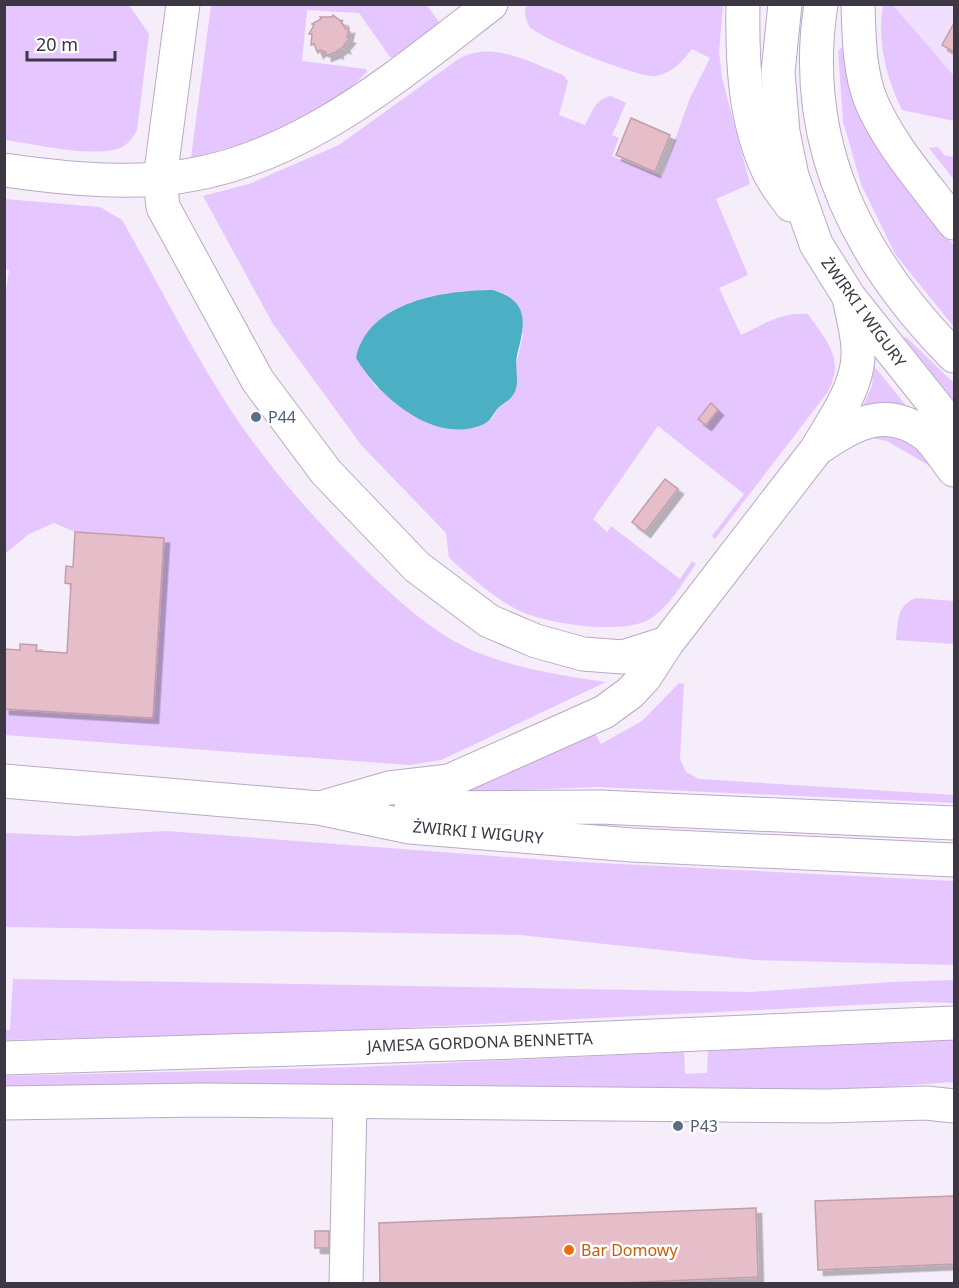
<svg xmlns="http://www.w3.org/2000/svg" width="959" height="1288" viewBox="0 0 959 1288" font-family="'Noto Sans',sans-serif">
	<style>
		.built { fill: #f0dffe }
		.green { fill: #e6c6fe; fill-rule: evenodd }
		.water { fill: #4bb0c4 }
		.building { fill: #e6bec9; stroke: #c39da7; stroke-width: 1.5; filter: url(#shadow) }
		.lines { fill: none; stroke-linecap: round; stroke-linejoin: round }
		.minor-casing { stroke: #baa9c7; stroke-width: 35 }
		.major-casing { stroke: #baa9c7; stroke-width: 35 }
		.minor { stroke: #fff; stroke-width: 33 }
		.major { stroke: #fff; stroke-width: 33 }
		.service-dot { fill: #5c6f8a; stroke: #fff; stroke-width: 2 }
		.food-dot { fill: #e8710a; stroke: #fff; stroke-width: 2 }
		.labels { text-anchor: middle; stroke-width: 5; stroke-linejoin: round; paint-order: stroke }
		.street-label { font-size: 16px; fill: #3d3643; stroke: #fff }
		.service-label { font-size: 16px; fill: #4e5e75; stroke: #fff; text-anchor: start }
		.food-label { font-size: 16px; fill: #c56008; stroke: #fff; text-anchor: start }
	</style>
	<defs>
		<filter id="shadow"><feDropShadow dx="5.5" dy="5.5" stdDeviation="0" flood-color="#0004"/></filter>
	</defs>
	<rect width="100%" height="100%" fill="#f5edfa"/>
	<path class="built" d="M 893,5 L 954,5 L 954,76 Z"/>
	<path class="green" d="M 5,4 L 129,5 L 149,34 L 137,130 C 132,139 127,146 117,149 C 86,157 36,144 5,140 Z
		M 530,4 L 723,5 L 719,52 L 722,78 L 750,184 L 716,199 L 748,275 L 719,288 L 741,335 C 764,324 782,312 808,314 C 827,342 846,359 827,393 L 715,539 L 712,536 L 744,494 L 658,426 L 593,519 L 607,532 L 611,526 L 680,579 L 692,561 L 696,564 C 683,582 668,609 648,620 C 619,635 542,624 514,608 C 490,595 469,575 449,558 L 446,533 L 362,446 L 273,324 L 203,196 L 249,184 L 339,145 L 457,60 C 491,39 529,62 563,75 L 568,81 L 559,115 L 585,125 C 593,111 594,100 611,96 L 626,103 L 612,135 L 619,138 L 612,156 L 662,176 L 690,98 L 710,58 L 692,49 C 683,61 672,73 656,76 C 641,79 539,39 529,26 C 526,21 525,14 525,8 ZM 493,290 L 506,294 L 523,335 L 507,402 L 498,408 L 492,419 L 376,387 L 356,358 C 361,349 365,337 371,329 C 399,296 453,290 493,290 Z
		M 211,5 L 427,5 L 441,25 L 397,59 L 390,57 L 359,13 L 307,10 L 302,61 L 366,69 L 367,72 L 330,107 L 259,139 L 191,158 Z
		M 883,5 L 893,5 L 954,76 L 954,121 L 902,110 C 886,77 877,42 883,5 Z
		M 843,46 L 857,110 L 876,143 L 954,246 L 954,327 L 895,254 L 861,184 L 843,121 L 838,51 Z
		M 938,147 L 944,155 L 954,157 L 954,180 L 929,148 Z
		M 5,199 L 100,207 L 122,220 C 156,279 187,341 223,398 C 264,463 317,523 372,576 C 402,604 435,634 474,651 C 517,669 560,675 606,682 L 441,760 L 409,765 L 5,735 L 5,709 L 153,718 L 164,539 L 75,532 L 54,523 L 29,534 L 5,554 L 4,303 L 9,270 L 5,269 Z
		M 906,337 L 954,383 L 954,401 L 904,338 Z
		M 874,366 L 907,407 L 862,408 L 872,386 Z
		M 883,432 L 912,438 L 933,468 L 887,441 L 872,438 Z
		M 917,598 L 954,601 L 954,644 L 896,640 C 898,623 896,604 917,598 Z
		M 679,683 L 684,684 L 680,759 L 686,772 L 699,779 L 954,795 L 954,803 L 598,787 L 466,792 L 594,732 L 601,744 L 642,721 Z
		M 166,831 L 560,861 L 954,881 L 954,965 L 756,960 L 520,935 L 5,927 L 5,833 L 76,836 Z
		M 13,979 L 750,992 L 892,982 L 954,980 L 954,1003 L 917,1002 L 300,1033 L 5,1040 L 4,1030 L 10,1030 Z
		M 954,1040 L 954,1082 L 869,1088 L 789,1089 L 360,1084 L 5,1086 L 4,1076 L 361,1067 L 684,1052 L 685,1074 L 707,1073 L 708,1051 Z"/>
	<path class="water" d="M 493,290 C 530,301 525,324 517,355 C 514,369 521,384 513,395 C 509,401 504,403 499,407 C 493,413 492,420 484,424 C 435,446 379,397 356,358 C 368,301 445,290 493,290 Z"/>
	<path class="building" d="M 333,15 L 341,21 L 343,20 L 341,22 L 346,29 L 349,28 L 347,37 L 350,38 L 344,45 L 345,48 L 343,47 L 337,51 L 338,54 L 336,52 L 326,56 L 326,52 L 320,50 L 318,53 L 314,44 L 311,45 L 312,34 L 309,34 L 314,25 L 312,24 L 321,19 L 320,17 L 332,17 Z
		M 954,23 L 954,52 L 942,45 Z
		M 631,118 L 670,135 L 655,172 L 616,155 Z
		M 711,403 L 718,410 L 706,425 L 698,419 Z
		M 665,479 L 678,489 L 645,532 L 632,522 Z
		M 75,532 L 164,538 L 153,718 L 4,709 L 4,649 L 20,650 L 20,644 L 37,645 L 36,651 L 67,653 L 71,584 L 65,583 L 66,566 L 73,567 Z
		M 954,1196 L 954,1264 L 818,1270 L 815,1201 Z
		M 756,1208 L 758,1277 L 596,1284 L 380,1284 L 379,1223 Z
		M 315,1231 L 329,1231 L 329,1248 L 315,1248 Z"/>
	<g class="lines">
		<defs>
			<path id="minor" d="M 183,4 L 160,179 L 163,207 L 258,381 L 326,472 L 417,567 L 489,621 L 536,641 L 583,654 L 623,657 L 667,643
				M 743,4 C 742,58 744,120 768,170 C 773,182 783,194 791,205
				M 785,4 L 778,72 L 783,132 L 792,176 L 816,244 L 849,297 L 954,429
				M 821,4 C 799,144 858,259 954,356
				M 858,4 C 859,36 859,71 871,101 C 890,146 925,184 954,223
				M 4,170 C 55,177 107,183 158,179 C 289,170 392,80 491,4
				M 820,447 C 855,423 886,406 925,434 C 936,443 945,459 954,470
				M 4,781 L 319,808 L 410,827 L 632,845 L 954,860
				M 323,807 L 389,788 L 449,781 L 604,712 L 630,693 L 645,677 L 667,643 L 816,450 C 831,424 852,396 857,366 C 861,344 853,319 849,297
				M 411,808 L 600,807 L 954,823
				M 346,1284 L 350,1102"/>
			<path id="major" d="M 4,1058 L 515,1042 L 954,1023
				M 4,1103 L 201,1100 L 827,1106 L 926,1103 L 954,1106"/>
		</defs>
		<use href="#minor" class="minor-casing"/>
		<use href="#major" class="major-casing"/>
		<use href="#minor" class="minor"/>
		<use href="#major" class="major"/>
	</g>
	<g class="service-dot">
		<circle cx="256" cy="417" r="6"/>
		<circle cx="678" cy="1126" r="6"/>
	</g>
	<circle class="food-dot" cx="569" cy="1250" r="6"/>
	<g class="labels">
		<g class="street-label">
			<text transform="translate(864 312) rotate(54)" y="6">ŻWIRKI I WIGURY</text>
			<text transform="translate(478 832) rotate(5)" y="6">ŻWIRKI I WIGURY</text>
			<text transform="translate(480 1042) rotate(-2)" y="6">JAMESA GORDONA BENNETTA</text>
		</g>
		<g class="service-label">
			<text x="268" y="423">P44</text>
			<text x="690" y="1132">P43</text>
		</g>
		<g class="food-label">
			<text x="581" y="1256">Bar Domowy</text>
		</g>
	</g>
	<rect width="959" height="1288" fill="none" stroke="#3d3643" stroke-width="12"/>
	<path d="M27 51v9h88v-9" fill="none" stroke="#3d3643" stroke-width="3"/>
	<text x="36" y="51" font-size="18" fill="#3d3643" stroke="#ffffff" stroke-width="4.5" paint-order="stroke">20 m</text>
</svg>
